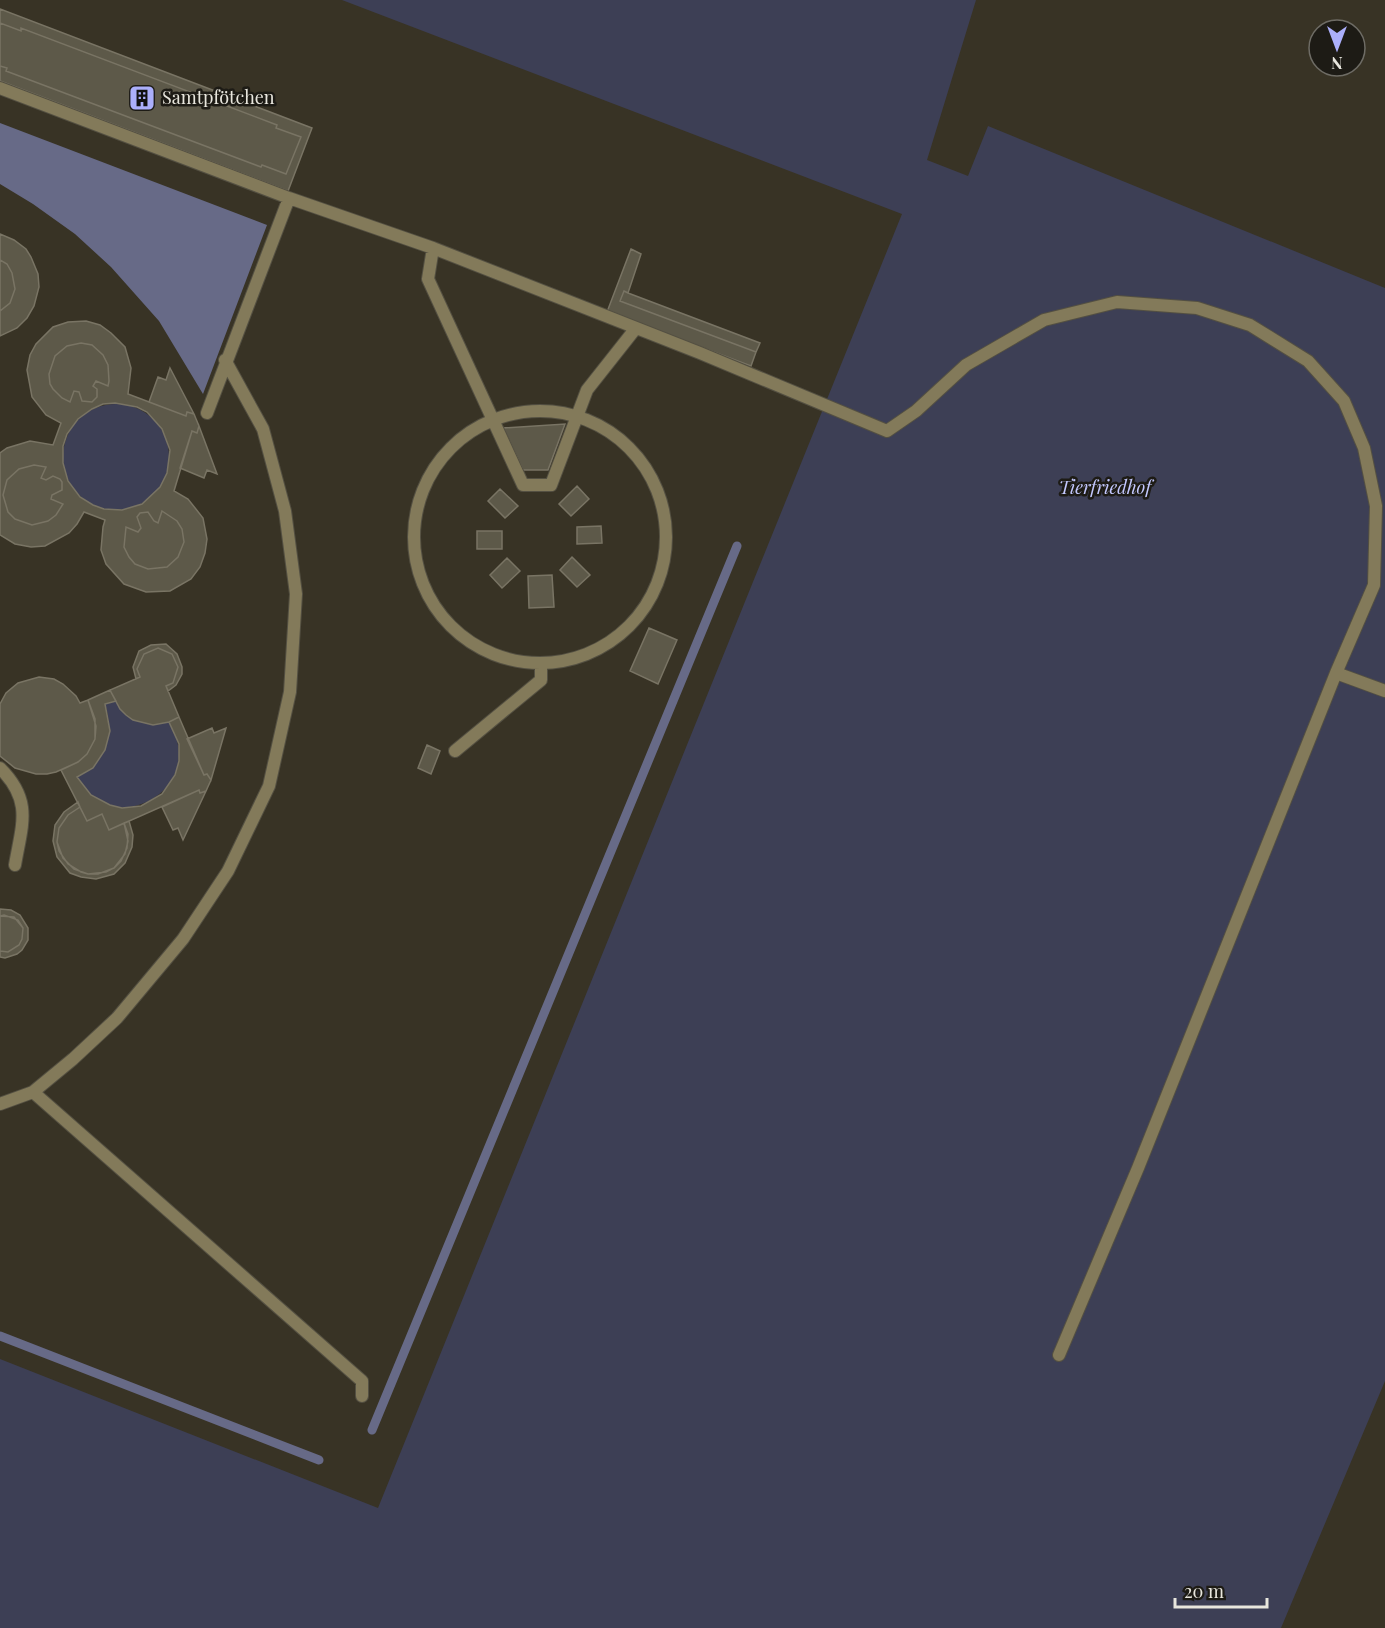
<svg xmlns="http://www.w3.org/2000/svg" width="1385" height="1628" viewBox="0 0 1385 1628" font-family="'Playfair Display',serif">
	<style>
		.green { fill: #3d3f55 }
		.water { fill: #676a87 }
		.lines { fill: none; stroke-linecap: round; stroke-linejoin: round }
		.stream { stroke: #676a87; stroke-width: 9 }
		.building { fill: #5d5949; stroke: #797464; stroke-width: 1.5; fill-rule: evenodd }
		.service-casing { stroke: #545042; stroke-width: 14 }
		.service { stroke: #837a5a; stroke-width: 12 }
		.labels { text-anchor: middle; stroke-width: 5; stroke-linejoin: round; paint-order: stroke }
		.poi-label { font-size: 18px; fill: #e8e6dd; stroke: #1d1b15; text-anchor: start }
		.park-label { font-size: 18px; font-style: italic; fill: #c3c8fe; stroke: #1d1b15 }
	</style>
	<rect width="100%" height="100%" fill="#383325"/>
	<path class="green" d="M 342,0 L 976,0 L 927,160 L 968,176 L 988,126 L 1385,288 L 1385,1381 L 1281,1628 L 0,1628 L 0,1359 L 378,1508 L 902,214 Z
		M63 457a53 53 0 1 1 106 0a53 53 0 1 1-106 0Z
		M 116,701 C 127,723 146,726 169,722 C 211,791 108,843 77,777 C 105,763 115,734 105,704 Z"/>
	<path class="water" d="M 0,123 L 267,225 L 203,394 L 159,321 L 111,267 L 75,234 L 33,204 L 0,184 Z"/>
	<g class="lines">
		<path class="stream" d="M 0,1336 L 319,1460
			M 372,1430 L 737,546"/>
	</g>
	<path class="building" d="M 0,9 L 312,128 L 288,191 L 0,81 L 0,66 L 7,68 L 6,71 L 261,167 L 262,165 L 286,174 L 301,137 L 276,128 L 277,125 L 21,28 L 21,31 L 0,23 Z
		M 0,23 L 21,31 L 21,28 L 277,125 L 276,128 L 301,137 L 286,174 L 262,165 L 261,167 L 6,71 L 7,68 L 0,66 Z
		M 0,234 L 14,240 L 26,249 L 31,257 L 38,274 L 39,287 L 34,306 L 27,318 L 17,328 L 0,336 L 0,311 L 10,303 L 15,289 L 12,273 L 7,264 L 0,260 Z
		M 631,249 L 641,254 L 628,293 L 624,291 L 620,301 L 756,352 L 751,366 L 607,312 Z
		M 0,260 L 7,264 L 12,273 L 15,289 L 10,303 L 0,311 Z
		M 624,291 L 628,293 L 760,343 L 756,352 L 620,301 Z
		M 86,321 L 100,325 L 111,333 L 125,347 L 131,368 L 128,394 L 186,416 L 187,412 L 194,414 L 199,426 L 197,433 L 192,431 L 174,491 L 188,499 L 203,518 L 207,539 L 205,553 L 200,567 L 191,579 L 170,591 L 146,592 L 124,584 L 106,564 L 101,550 L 103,527 L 105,520 L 84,512 L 77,524 L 69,533 L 45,546 L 31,547 L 15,544 L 0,535 L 0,453 L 7,448 L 30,441 L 53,445 L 61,423 L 46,415 L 32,397 L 27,370 L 30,355 L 36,344 L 53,327 L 68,322 ZM 81,343 L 92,345 L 103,355 L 108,365 L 109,381 L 108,386 L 96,381 L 93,386 L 97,389 L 97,397 L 92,402 L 82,401 L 79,392 L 74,391 L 70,402 L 62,398 L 53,389 L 50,384 L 49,374 L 55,356 L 67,346 ZM 115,403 L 137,407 L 147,412 L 162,429 L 170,450 L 167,473 L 160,487 L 142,504 L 122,510 L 104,509 L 93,505 L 80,497 L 68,481 L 63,463 L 63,446 L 67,434 L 78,419 L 92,409 L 103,404 ZM 34,465 L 46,467 L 41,478 L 46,480 L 53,476 L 60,479 L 62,482 L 62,490 L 52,495 L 51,499 L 63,504 L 56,515 L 48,521 L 32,525 L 15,519 L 8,512 L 3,495 L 7,480 L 19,469 ZM 162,511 L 177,521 L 182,529 L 184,542 L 178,557 L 167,567 L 148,569 L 135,564 L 129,557 L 124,547 L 126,527 L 138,532 L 141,528 L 137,517 L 140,513 L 148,512 L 154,521 L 158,523 Z
		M 81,343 L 92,345 L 103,355 L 108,365 L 109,381 L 108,386 L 96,381 L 93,386 L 97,389 L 97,397 L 92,402 L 82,401 L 79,392 L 74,391 L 70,402 L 62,398 L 53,389 L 50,384 L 49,374 L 55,356 L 67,346 Z
		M 170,368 L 194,414 L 187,412 L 186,416 L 149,402 L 158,377 L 166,380 Z
		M 565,424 L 548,470 L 523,470 L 503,428 Z
		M 199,426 L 217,474 L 207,470 L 204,478 L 180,468 L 192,431 L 197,433 Z
		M 34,465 L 46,467 L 41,478 L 46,480 L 53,476 L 60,479 L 62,482 L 62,490 L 52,495 L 51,499 L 63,504 L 56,515 L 48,521 L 32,525 L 15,519 L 8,512 L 3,495 L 7,480 L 19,469 Z
		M 577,486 L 589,499 L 571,516 L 559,504 Z
		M 500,489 L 518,506 L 505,518 L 488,501 Z
		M 162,511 L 177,521 L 182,529 L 184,542 L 178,557 L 167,567 L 148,569 L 135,564 L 129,557 L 124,547 L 126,527 L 138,532 L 141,528 L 137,517 L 140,513 L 148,512 L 154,521 L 158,523 Z
		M 601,526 L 602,543 L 577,544 L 577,527 Z
		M 477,531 L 502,531 L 502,549 L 477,549 Z
		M 572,557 L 590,575 L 577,587 L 560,570 Z
		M 507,558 L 520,571 L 502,588 L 490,575 Z
		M 552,575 L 554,607 L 529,608 L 528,576 Z
		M 649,628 L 677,640 L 658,684 L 630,671 Z
		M 166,644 L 177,654 L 182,667 L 182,674 L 176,685 L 168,691 L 166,686 L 173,683 L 178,667 L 172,654 L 158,648 L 144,654 L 137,669 L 140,677 L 136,679 L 133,667 L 139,651 L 151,645 Z
		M 158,648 L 172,654 L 178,667 L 173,683 L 166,686 L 179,717 L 169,722 L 153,725 L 133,720 L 126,715 L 120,709 L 110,690 L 140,677 L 137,669 L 144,654 Z
		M 39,677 L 54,679 L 63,684 L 76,696 L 80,703 L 88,700 L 96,726 L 95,739 L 87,754 L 78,762 L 56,772 L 47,774 L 36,774 L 15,768 L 0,756 L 0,704 L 6,693 L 18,683 Z
		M 110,690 L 116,701 L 105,704 L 110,731 L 105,750 L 93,768 L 77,777 L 91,795 L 110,805 L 122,808 L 141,806 L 162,794 L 175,775 L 179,761 L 179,744 L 169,722 L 179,717 L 204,775 L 207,774 L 211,780 L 206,791 L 200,793 L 199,790 L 109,830 L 102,814 L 87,821 L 61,770 L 78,762 L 87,754 L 95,739 L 95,719 L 88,700 Z
		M 212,728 L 214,733 L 226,728 L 211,780 L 207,774 L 204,775 L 187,739 Z
		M 427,745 L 440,751 L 431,774 L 418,768 Z
		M 199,790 L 200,793 L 206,791 L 183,840 L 178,828 L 173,830 L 162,807 Z
		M 78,802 L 80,807 L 68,815 L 59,828 L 57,842 L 59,851 L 68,864 L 81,872 L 88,874 L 106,872 L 114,868 L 125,854 L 128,841 L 124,823 L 129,821 L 133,835 L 132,847 L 125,863 L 114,874 L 96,879 L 81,877 L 70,873 L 57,857 L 53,841 L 55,825 L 64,812 Z
		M 80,807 L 87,821 L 102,814 L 109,830 L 124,823 L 128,834 L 127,848 L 121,861 L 114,868 L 98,874 L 88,874 L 74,869 L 63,858 L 57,842 L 59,828 L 68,815 Z
		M 0,909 L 11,910 L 20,915 L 28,928 L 28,940 L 22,950 L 17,954 L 5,958 L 0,957 L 0,951 L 8,952 L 19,945 L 22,939 L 23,928 L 14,917 L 0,916 Z
		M 4,915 L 18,920 L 23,928 L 22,939 L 19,945 L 8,952 L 0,951 L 0,916 Z"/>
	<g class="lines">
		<defs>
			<path id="service" d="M 0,88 L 289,198 L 433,248 L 700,353 L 887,431 L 916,411 L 966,365 L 1044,320 L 1117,302 L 1197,308 L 1250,325 L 1308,361 L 1344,401 L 1364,448 L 1376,506 L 1374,585 L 1336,673 L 1138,1168 L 1059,1355
				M 433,248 L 428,279 L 523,485 L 551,485 L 587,390 L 636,328
				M414 537a126 126 0 1 1 252 0a126 126 0 1 1-252 0Z
				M 207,413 L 289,198
				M 1336,673 L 1385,691
				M 455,751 L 541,680 L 541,663
				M 0,768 C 33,801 22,824 15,865
				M 33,1092 L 362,1381 L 362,1396
				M 0,1104 L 33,1092 L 73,1059 L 117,1018 L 183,939 L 228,871 L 269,786 L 290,692 L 296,594 L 285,511 L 263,429 L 225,360"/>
		</defs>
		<use href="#service" class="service-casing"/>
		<use href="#service" class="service"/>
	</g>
	<defs>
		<symbol id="building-square" viewBox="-11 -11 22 22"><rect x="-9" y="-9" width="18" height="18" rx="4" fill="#abaffb" stroke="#1d1b15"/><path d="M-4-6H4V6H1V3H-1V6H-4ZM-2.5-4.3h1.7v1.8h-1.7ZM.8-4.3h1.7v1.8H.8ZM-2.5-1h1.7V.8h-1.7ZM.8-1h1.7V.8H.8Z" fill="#111"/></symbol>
	</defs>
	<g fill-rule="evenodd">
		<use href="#building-square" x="127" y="83" width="30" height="30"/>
	</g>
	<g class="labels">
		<g class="poi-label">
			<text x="162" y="104">Samtpfötchen</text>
		</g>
		<g class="park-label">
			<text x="1105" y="494">Tierfriedhof</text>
		</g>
	</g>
	<g transform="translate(1337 48) rotate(180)"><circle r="28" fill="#1d1b15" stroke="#6e6c65" stroke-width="1.5"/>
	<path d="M0-4.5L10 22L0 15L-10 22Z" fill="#abaffb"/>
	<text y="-9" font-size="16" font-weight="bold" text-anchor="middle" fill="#e8e6dd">N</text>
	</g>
	<path d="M1175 1598v9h92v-9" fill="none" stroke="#e8e6dd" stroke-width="3"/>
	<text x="1184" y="1598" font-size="18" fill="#e8e6dd" stroke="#1d1b15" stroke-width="4.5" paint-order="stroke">20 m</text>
</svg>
